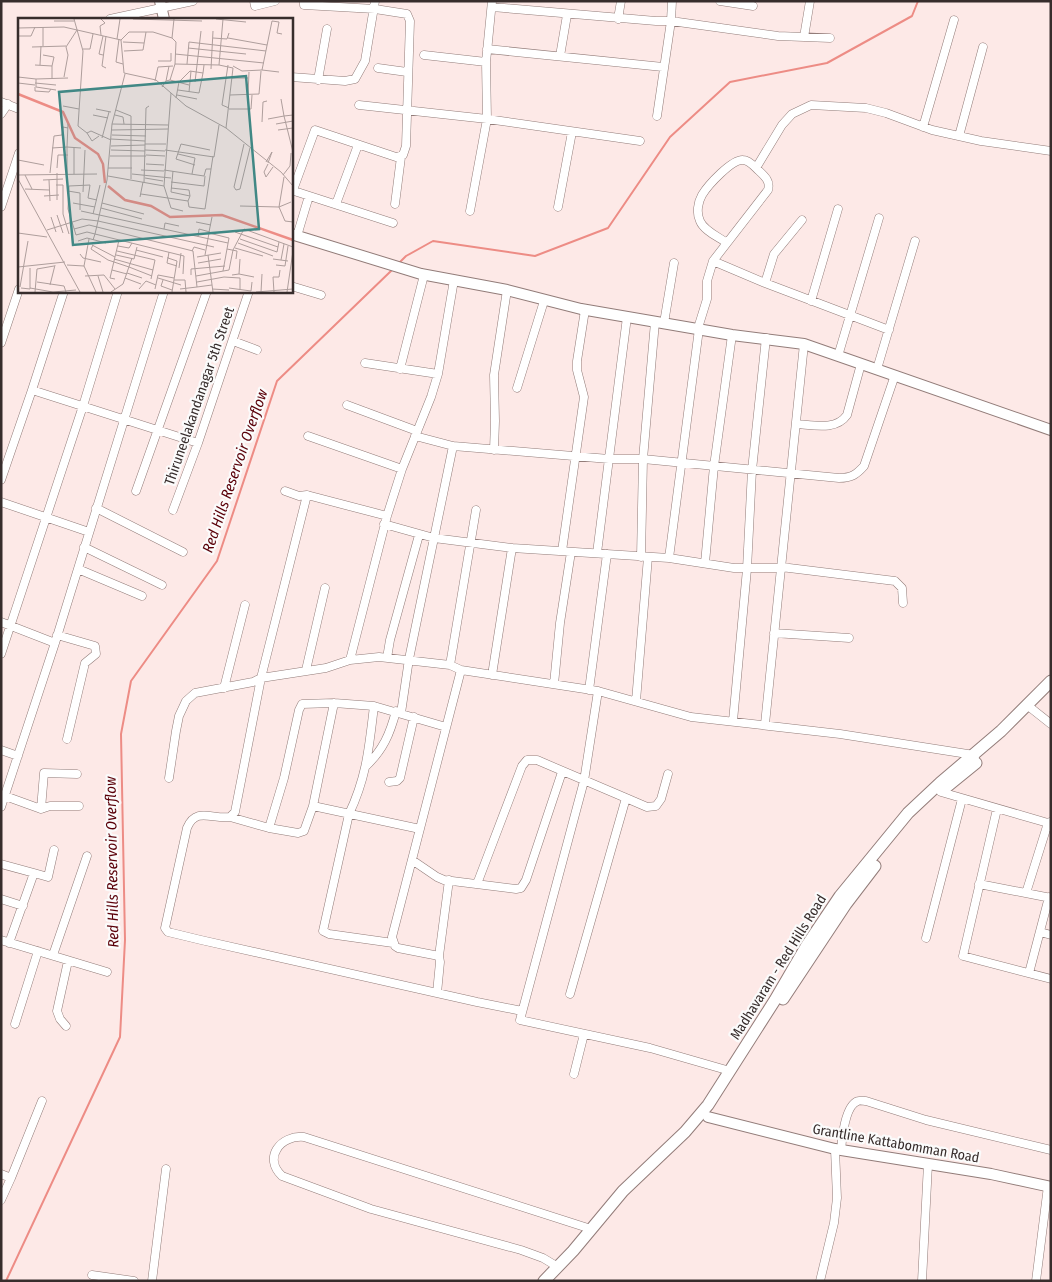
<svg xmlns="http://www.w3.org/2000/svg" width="1052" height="1282" viewBox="0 0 1052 1282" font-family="'Fira Sans Condensed',sans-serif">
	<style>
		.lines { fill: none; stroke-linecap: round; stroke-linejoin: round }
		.stream { stroke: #ed8c85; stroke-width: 2 }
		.street-casing { stroke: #927c79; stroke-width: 9 }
		.secondary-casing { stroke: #927c79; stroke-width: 12 }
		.primary-casing { stroke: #927c79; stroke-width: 13 }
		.street { stroke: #fff; stroke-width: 8 }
		.secondary { stroke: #fff; stroke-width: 10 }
		.primary { stroke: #fff; stroke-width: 11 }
		.labels { text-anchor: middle; stroke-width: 4.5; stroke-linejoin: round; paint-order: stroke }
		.street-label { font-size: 14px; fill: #372d2c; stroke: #fbfbfb }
		.water-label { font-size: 15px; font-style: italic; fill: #5a0009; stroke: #fbfbfb }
		.inset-river { fill: none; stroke: #ed8c85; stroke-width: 2.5 }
		.inset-road { fill: none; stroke: #ae9e9c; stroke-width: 1 }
		.view { fill: #418885; fill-opacity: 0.15; stroke: #418885; stroke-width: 2.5 }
		.inset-edge { fill: none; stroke: #372d2c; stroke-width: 2.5 }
	</style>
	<rect width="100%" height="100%" fill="#fde9e7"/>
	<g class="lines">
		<path class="stream" d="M 399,263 L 406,256 L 433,241 L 535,256 L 608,228 L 670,137 L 730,82 L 827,63 L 912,16 L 918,1
			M 6,1281 L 120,1037 L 125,940 L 121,734 L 131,681 L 217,561 L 277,381 L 392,270"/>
		<defs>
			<path id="street" d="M 254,1 L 255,6 L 275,1
				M 720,1 L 753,6
				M 492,7 L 656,21 L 671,21 L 672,1
				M 110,19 L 193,1
				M 618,19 L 621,1
				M 804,37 L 810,1
				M 487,49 L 663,67
				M 424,55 L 486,62
				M 560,56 L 567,15
				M 378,68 L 407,72
				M 291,77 L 345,81 L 355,79 L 365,61 L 375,1
				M 318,80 L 327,29
				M 1,102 L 19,109
				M 359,105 L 487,119 L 640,141
				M 1,114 L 8,104
				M 657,116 L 671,21 L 778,36 L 830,38
				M 923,127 L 954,20
				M 959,136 L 983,47
				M 291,190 L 393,223
				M 293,190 L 315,130 L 396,157 L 403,155 L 406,146 L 410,21 L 407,14 L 375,9 L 304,5 L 304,1
				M 336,204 L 358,145
				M 395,204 L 401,157
				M 1,207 L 19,153
				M 558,207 L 572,132
				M 470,211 L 487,119 L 486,62 L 492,1
				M 297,236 L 309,196
				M 727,243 C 719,237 704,231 700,221 C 696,213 698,202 702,195 C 708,185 732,159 743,160 C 748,160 753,165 756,168
				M 713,261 L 765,283 L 889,330
				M 454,280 L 438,374 L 431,397 L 402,469 L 387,516 L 350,660 L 379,657 L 450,665 L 461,670 L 598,691 L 691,717 L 840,734 L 974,755 L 975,756
				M 765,283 L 774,254 L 802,220
				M 291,286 L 321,295
				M 811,301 L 838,209
				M 664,323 L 674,263
				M 698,328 L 707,299 L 707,281 L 713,261 L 768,190 C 771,180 763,175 756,168 L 782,125 L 792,114 L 811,105 L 866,108 L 886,113 L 932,130 L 981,141 L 1051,151
				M 233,341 L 257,350
				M 1,343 L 19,289
				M 838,356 L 879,218
				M 365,363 L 438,374
				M 400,369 L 424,275
				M 877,369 L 915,241
				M 517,388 L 544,301
				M 32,390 L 198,443
				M 347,405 L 417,431
				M 796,424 C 813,425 836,431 847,415 L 861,364
				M 308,436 L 402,469
				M 415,436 L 453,446 L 609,459 L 643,459 L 839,478 C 851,478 856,475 864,466 L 895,375
				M 494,450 L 495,421 L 494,375 L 507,290
				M 1,480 L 32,390 L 64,291
				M 136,491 L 207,291
				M 285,491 L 299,496 L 307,495 L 387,516
				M 307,495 L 261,678 L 235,812 L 230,817 C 213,820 196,806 187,828 L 165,928 L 168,932 L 201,940 L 477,1002 L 522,1011
				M 1,502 L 89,532
				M 96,508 L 183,552
				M 173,510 L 198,443 L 249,291
				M 384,524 L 434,538 L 512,548 L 669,558 L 734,568 L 781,568
				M 84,547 L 162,585
				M 562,551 L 584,397 L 577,370 L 577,361 L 585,310
				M 597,553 L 627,317
				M 641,557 L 643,459 L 655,322
				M 669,558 L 699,329
				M 705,563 L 714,466 L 732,335
				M 781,567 L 895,581 L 902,588 L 903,603
				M 78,569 L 142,596
				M 1,622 L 55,643
				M 774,633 L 849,638
				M 57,635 L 95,646 L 96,654 L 85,663 L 67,739
				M 1,654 L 83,406 L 118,291
				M 387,658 L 390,640 L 419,535
				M 450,665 L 476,510
				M 306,670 L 325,588
				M 492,675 L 512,548
				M 554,684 L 560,623 L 571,552
				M 224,688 L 245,605
				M 589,690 L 607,554
				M 598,691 L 584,781 L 520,1020 L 650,1048 L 730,1071
				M 636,701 L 648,557
				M 1027,705 L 1051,724
				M 374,706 C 369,747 367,776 349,814 L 323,931 L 329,934 L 393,943
				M 401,713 L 409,659 L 453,446
				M 733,721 L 747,569 L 752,470 L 766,338
				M 765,724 L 804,344
				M 1,750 L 18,756
				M 366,766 C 383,750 390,734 396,711
				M 169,778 L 176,731 L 179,716 L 186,701 L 195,693 L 253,682 L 261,678 L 326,668 L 350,660
				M 389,782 L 397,781 L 400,778 L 414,717
				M 941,792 L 1048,823 L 1051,827
				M 5,796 L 41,809 L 50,806 L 79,806
				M 626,798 L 647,807 L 656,806 L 661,799 L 668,774
				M 313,806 L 420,829
				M 1,807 L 55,643 L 164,291
				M 41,809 L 44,773 L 77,774
				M 997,809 L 963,956 L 1051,979
				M 230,817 L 269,828 L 284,778 L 299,710 L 302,704 L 334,703 L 374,706 L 446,727
				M 269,828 L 298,833 L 304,831 L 313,806 L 334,703
				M 412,860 L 437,877 L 444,880 L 516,889 L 521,888 L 526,880 L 562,772
				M 1,864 L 34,873 L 9,943
				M 34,873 L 48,877 L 54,850
				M 477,884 L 522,766 L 527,760 L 537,760 L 626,798 L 570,994
				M 979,884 L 1051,898
				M 1026,893 L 1048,823 L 1050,822
				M 1,899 L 23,906
				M 1040,932 L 1051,935
				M 926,938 L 962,799
				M 1,940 L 107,972
				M 53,955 L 87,856
				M 439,956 L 449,880
				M 1029,973 L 1049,897
				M 437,993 L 440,962 L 439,956 L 398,948 L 395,946 L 392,937 L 461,670
				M 15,1024 L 38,951
				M 66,1026 L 60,1019 L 57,1011 L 68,961
				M 574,1074 L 584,1034
				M 841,1150 C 842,1139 845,1105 858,1101 C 859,1100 864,1101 866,1101 L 926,1120 L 1051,1150
				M 1,1174 L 11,1178 L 1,1200
				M 11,1178 L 42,1101
				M 558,1267 L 543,1258 L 521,1250 L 371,1209 L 282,1176 C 263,1158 280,1135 304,1137 L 591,1229
				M 92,1275 L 134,1281
				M 152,1281 L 166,1169
				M 820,1281 L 834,1223 L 837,1198 L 835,1149
				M 922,1281 L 928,1164
				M 1036,1281 L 1048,1186"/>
			<path id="secondary" d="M 160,1 L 164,19
				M 291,234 L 421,274 L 507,290 L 581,309 L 732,335 L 804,344 L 1051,430
				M 708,1117 L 835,1149 L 991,1174 L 1051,1187"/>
			<path id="primary" d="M 944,789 L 976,763
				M 783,999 L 846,904 L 875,866
				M 544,1281 L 573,1251 L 623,1191 L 685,1132 L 708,1105 L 775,1000 L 807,945 L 840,896 L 908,813 L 940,783 L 1001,731 L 1051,681"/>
		</defs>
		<use href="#street" class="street-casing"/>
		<use href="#secondary" class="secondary-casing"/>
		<use href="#primary" class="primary-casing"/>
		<use href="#street" class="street"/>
		<use href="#secondary" class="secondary"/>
		<use href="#primary" class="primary"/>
	</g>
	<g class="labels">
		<g class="street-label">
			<text transform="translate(199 396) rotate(-71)" y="5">Thiruneelakandanagar 5th Street</text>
			<text transform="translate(778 967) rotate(-58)" y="5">Madhavaram - Red Hills Road</text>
			<text transform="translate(896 1143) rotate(10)" y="5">Grantline Kattabomman Road</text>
		</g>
		<g class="water-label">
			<text transform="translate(235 471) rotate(-71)" y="5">Red Hills Reservoir Overflow</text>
			<text transform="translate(112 862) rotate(-91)" y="5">Red Hills Reservoir Overflow</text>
		</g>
	</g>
	<g transform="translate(18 18)">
		<rect width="275" height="275" fill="#fde9e7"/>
		<path class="inset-river" d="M 0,76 L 45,94 L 57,120 L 80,136 L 85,146 L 87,165M 90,168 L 107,182 L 133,188 L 152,199 L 204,197 L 275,222"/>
		<path class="inset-road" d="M 56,1 L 65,33 L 60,108 L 69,115 L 73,113 L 93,122M 115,1 L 184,3M 198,1 L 228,4M 205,1 L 201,47 L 215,50 L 208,110M 36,3 L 56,3M 25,9 L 25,28M 0,10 L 46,9 L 103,22 L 106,55 L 138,62 L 168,88 L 208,110 L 263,154 L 275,168M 83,17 L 82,8 L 87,5 L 83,1M 0,18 L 13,18 L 17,9M 85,18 L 81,36 L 85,37M 154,20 L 156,1M 195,20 L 209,21 L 211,15M 210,20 L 249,27M 99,21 L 102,1M 101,21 L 98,44 L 105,46M 103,22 L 111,14 L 135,14 L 154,20 L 158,24 L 157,46M 105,24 L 126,25M 14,29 L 48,28M 170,30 L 228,36M 65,31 L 72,31 L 75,16M 106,33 L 125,32 L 128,14M 157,36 L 246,45M 25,37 L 36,39 L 34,48M 140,43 L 153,43 L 153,35M 169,46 L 171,24 L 248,33M 17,47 L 34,48 L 34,60M 22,47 L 23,28M 210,47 L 204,87 L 211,90M 215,48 L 224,53 L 244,52 L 254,3 L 261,4 L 259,15 L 264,16M 88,50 L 84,48 L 88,18M 193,51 L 195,13M 244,52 L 261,54M 0,59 L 18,61M 46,59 L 50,37 L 48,29 L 59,12M 214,60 L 230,60M 152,62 L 171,67M 137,63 L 140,49 L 155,48M 148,63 L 151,48M 177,64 L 183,13M 0,65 L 17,67M 17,65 L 38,67M 17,69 L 17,73 L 31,74 L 33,71M 144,69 L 148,63 L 152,62 L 157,46 L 201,47M 38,72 L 18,69 L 18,61 L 50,60M 160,72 L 181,75 L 185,55M 171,74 L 173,53M 159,77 L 179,81M 212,77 L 241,76 L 243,53M 230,77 L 231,54M 158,80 L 161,64 L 172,53 L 185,55 L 186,47M 45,88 L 61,91M 78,91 L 93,94M 211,91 L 233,91 L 234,77M 98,92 L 113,98 L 113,161M 75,97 L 90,100M 97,97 L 105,99 L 106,106M 275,97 L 266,98 L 275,134M 250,101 L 266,98 L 263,81M 244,104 L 245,84 L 249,83M 50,106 L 49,129 L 63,130M 94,106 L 150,107M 258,106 L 275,103M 94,112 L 150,111M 260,112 L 275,110M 69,115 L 74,123 L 81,118M 94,117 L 128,118M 84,120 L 91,94M 93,121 L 127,123M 127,126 L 148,126M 226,126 L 216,169 L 218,172 L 222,171 L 232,130M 93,128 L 127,127M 34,130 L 49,129 L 49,156M 93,132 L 127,133M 127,132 L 147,133M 147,132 L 196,139 L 201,107M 160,136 L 177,140 L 174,156M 128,137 L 147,138M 92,138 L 128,138M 0,142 L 26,147M 248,144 L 254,134 L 250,145M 128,146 L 146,147M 250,146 L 246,154 L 248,159 L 255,149M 177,147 L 158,141 L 163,126 L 192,132M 39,150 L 40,137 L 50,137M 90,150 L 114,150M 123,152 L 146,153M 146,152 L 186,158 L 188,151 L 193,151M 155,153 L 153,174 L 172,178 L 170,183M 32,155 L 36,118 L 44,117 L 45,109 L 50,110M 56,156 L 56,130M 114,156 L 153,160M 0,157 L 79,156M 7,157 L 14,171M 265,157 L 272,148 L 273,135M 90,158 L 146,168 L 153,75M 266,159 L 261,189 L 267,203 L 275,204M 127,160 L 145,163M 0,161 L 62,274M 25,162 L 45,161M 31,162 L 32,183M 153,164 L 186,168 L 187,158M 126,165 L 128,90 L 131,88M 38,167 L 45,167 L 45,196 L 51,216M 146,168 L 153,190 L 165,193M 153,170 L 171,172 L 172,178M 7,171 L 31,172M 50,173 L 62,175 L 62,192M 65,174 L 67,132M 123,176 L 170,183 L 171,189 L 187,191 L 195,138M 26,178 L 41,177M 122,179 L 125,164M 39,182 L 39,155M 55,185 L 77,189M 84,185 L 126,196M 222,188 L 261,189 L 273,184M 83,190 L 124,201M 63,193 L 210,225M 75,196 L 82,167M 39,197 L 45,215M 33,199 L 38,214M 178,204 L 193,207M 56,211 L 71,207 L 175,233 L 179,269 L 162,271M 146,211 L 147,205 L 161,208M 29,212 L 64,201 L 80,203 L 89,162 L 94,106 L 107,56M 191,214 L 194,199M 217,214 L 260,229M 0,215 L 29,219M 180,219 L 181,211 L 192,214M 71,221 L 66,248 L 78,274M 222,221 L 259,234 L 261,224M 75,222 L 77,216 L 69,214 L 58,217 L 50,191 L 51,168 L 72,167 L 70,180 L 79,182M 60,223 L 69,220 L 88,225M 220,225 L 255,238M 74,227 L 97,239M 75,227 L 73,231 L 90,242 L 111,249M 100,228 L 111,230 L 114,225M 217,230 L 245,238M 209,231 L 219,233 L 218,241M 118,232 L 145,239M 99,233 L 137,242M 174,233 L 176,229 L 187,232M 151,234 L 150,240 L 159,243 L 154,274M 62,236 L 65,240 L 83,244M 98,237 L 116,241 L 119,229M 187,237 L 191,215 L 211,220 L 205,253M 190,237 L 195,274M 150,239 L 149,245 L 159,248M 179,239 L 203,235M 96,241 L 135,252M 255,241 L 270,243M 263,242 L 266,226M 180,245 L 203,241M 49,247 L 66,248M 258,247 L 267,248 L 270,228M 0,249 L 47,244M 111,249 L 134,258M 161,250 L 163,235M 94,252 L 109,256M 109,255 L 124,260M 165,256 L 166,238 L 77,216 L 80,203 L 196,229M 221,256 L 236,259M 173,257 L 173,251 L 207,248M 214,257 L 221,256 L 222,241M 67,258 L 86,257 L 97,271M 80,258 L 85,274M 178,258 L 211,252 L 215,232 L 226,211 L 275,229M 107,260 L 123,266M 140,260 L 163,267M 97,261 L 92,260 L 101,222M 133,261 L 137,242M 145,262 L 143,268 L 154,272M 156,262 L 167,262 L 168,274M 19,264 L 46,268 L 48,274M 179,264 L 206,259 L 222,260 L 222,271M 32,267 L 37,247M 2,269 L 10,223M 179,269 L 194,267M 3,270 L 12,271 L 12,250M 12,270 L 35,274 L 58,272M 211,270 L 233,273 L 234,264M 121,271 L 128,263 L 138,267M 137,271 L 140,257 L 156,260M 194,271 L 211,272M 17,274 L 19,251 L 36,248M 93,274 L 105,266 L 114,240M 238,274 L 275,271M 243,274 L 244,256M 256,274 L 255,259 L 261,259 L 262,252M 269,274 L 275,233"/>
		<path class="view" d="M 228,58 L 241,211 L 55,227 L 41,74 Z"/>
		<rect width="275" height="275" class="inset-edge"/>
	</g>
	<rect width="1052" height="1282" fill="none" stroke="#372d2c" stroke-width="5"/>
</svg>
